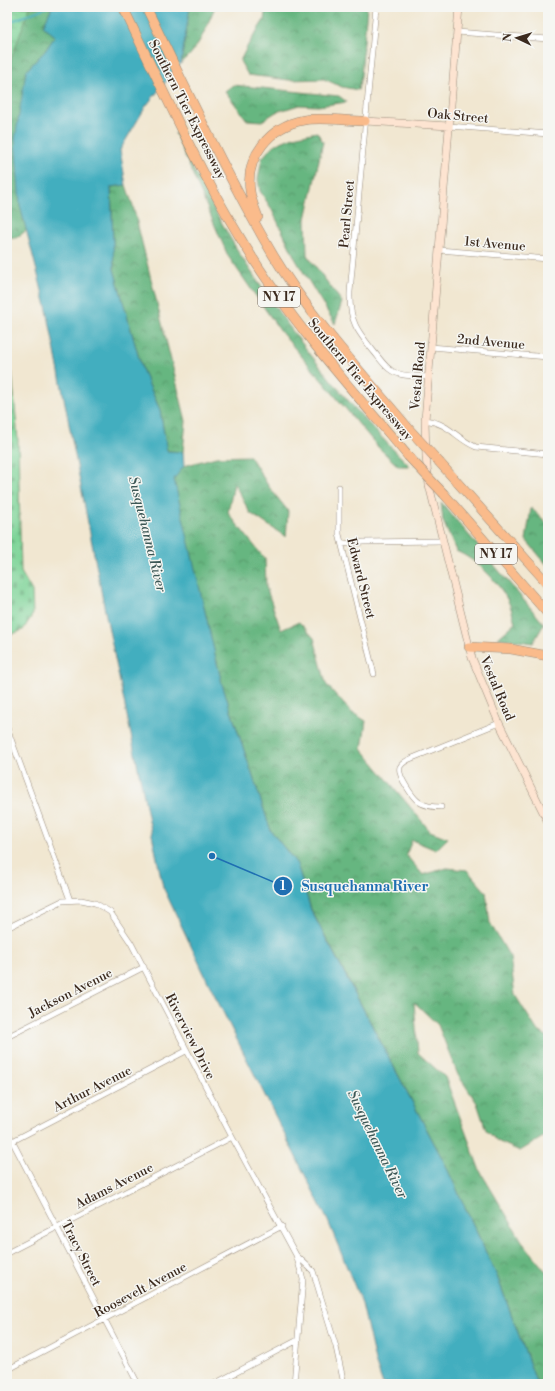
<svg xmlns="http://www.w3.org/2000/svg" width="555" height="1391" viewBox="0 0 555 1391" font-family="'Libre Bodoni',serif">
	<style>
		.forest { fill: url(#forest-crowns); stroke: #50704f }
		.wetland { fill: url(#wetland-marsh); stroke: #5c7f5b }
		.cemetery { fill: url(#cemetery-stones); stroke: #5c7f5b }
		.water { fill: #42aebf; stroke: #3e6c6e }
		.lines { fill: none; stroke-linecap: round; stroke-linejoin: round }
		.stream { stroke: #42aebf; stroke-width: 2 }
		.street-casing { stroke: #968878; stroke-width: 6 }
		.secondary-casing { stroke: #968878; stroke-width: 8 }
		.highway-casing { stroke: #968878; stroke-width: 10 }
		.street { stroke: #fff; stroke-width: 5 }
		.secondary { stroke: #fde4d1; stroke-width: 7 }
		.highway { stroke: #fabb8b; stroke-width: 9 }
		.highway-bridge-casing { stroke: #968878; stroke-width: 10; stroke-linecap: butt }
		.highway-bridge { stroke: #fabb8b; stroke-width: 9 }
		.labels { text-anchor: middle; stroke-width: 3; stroke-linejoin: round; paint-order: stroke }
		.shield { fill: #f6f6f2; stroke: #73675e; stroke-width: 1 }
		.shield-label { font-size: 12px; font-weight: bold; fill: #3b2a1e }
		.street-label { font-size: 13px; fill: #3b2a1e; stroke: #f6f6f2 }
		.water-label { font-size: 14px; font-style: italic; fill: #3d5856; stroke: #f6f6f2 }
		.leader { fill: none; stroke: #1f6fb2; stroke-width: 1.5 }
		.callout-dot { fill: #1f6fb2; stroke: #f6f6f2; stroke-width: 1.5 }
		.mark-label { font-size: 12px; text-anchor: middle; font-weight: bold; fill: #fff }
		.callout-label { font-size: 14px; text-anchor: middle; font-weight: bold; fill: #1f6fb2; stroke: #f6f6f2; stroke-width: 3; stroke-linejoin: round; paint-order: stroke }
	</style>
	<defs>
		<pattern id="forest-crowns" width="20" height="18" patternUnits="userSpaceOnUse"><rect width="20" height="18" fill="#66b680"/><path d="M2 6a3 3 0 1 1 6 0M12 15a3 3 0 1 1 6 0" fill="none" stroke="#559468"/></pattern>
		<pattern id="wetland-marsh" width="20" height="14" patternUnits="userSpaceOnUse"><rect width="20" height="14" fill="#7ed498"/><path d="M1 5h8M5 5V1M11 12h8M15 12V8" fill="none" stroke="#6eb683"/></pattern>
		<pattern id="cemetery-stones" width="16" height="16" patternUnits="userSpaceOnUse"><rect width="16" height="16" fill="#7ed498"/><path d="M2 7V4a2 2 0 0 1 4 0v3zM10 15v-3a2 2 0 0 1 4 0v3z" fill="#6eb683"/></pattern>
	</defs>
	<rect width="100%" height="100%" fill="#f6f6f2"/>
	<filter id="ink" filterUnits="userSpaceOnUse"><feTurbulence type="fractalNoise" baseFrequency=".025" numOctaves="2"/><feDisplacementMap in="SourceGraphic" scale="8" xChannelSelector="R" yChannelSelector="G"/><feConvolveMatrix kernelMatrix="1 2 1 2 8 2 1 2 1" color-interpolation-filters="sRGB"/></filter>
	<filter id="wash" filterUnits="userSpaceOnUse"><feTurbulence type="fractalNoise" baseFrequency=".012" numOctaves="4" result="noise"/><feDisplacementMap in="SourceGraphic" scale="16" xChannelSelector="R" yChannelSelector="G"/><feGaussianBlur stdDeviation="0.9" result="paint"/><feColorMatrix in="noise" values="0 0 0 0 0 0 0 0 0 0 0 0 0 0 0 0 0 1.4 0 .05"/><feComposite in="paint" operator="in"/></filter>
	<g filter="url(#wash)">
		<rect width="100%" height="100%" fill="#f1e7d1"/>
		<path class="forest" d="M 7,7 L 52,7 L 43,26 L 55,36 L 45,51 L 26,71 L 20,206 L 27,230 L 16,238 L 9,237 L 7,234 Z
			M 215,7 C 206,27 199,50 181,63 L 189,8 Z
			M 266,7 L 367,7 L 361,76 L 358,90 L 342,87 L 324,79 L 289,80 L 248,75 L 240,61 L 248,45 L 264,20 Z
			M 233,85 L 339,96 L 347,102 L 318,106 L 299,105 L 276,112 L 262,121 L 247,120 L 225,91 Z
			M 317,132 L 323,142 L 306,219 L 307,255 L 342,302 L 335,324 L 296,260 L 271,208 L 260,191 L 258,179 L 262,158 L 274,145 L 293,137 Z
			M 175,133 C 196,174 217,217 241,256 C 288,330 347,405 410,466 L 398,466 L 378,447 L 281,332 L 228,256 Z
			M 126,185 L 133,206 L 186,421 L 183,452 L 167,451 L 160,410 L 142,369 L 114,269 L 111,187 Z
			M 250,456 L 269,487 L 288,511 L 286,537 L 250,513 L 234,483 L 228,513 L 265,559 L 266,587 L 281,630 L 299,622 L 314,638 L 326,684 L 351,712 L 366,721 L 362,749 L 430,831 L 448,838 L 436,850 L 412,840 L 406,855 L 423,875 L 447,868 L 467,870 L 486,892 L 490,923 L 510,957 L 515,995 L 537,1030 L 548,1037 L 548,1134 L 520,1151 L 497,1141 L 486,1130 L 477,1103 L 458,1075 L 438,1025 L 414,1002 L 418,1053 L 445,1077 L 480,1171 L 525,1246 L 548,1274 L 548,1384 L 537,1384 L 497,1276 L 444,1162 L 311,909 L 297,864 L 271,831 L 222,684 L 173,478 L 184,466 L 216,457 Z
			M 441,502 L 544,624 L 533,643 L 498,638 L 515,623 C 513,615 511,606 507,599 C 496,579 477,560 456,551 L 443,521 Z
			M 531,508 L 548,524 L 548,566 L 526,540 Z"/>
		<path class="wetland" d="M 7,7 L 30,7 L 10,62 L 7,64 Z"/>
		<path class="cemetery" d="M 12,372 L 18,440 L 21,572 L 32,591 L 33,614 L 23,630 L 7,636 L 7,374 Z"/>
		<path class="water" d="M 52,7 L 190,7 L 181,63 L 146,106 L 120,150 L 126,185 L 111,187 L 114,269 L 142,369 L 160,410 L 167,451 L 183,452 L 184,466 L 174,479 L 222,684 L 271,831 L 297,864 L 311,910 L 444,1162 L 497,1276 L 537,1384 L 383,1384 L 375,1361 L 362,1304 L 328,1221 L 209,984 L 163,887 L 105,611 L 47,310 L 20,206 L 15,139 L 26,71 L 45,51 L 55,36 L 43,26 Z"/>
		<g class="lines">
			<path class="stream" d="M 7,23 L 47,7"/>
		</g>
	</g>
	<g filter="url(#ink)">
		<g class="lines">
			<defs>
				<path id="street" d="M 376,7 L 350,292 C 349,321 357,331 375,353 C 380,359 385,367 392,371 C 402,377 418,376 429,377
					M 457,32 L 548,39
					M 449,126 L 548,134
					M 439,250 L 548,259
					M 431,347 L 548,357
					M 425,420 C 451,424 455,438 476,447 L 548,454
					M 339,487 L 339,534 L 374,674
					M 342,544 L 363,542 L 442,541
					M 7,728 L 70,900
					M 441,807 C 433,807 425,806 419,802 C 413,798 397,775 400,767 C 403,761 410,759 415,757 L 499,723
					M 7,928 L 62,901 L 81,900 L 95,903 L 110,912 L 131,943 L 232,1137 L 296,1255 L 303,1279 L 294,1384
					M 7,1037 L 144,967
					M 7,1131 L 138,1384
					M 7,1144 L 186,1051
					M 7,1253 L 232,1137
					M 297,1256 L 313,1271 L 336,1347 L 344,1384
					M 7,1370 L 282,1226
					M 214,1384 L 298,1340"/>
				<path id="secondary" d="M 459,7 L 425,420 L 426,457 L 429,485 L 472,658 L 499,723 L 548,822
					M 365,121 L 449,126"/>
				<path id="highway" d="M 123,7 C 168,100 211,199 270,284 C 311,345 361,400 408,456
					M 146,7 C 187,90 226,175 273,255 C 311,318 362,373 409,429
					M 258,217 C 255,209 251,200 250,191 C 245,157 270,126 304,120 C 322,117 347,121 365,121
					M 440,463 L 548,584
					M 444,494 L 548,614
					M 469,647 L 511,649 L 548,656"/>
			</defs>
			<use href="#street" class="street-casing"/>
			<use href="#secondary" class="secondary-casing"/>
			<use href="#highway" class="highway-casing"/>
			<use href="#street" class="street"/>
			<use href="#secondary" class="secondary"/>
			<use href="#highway" class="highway"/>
			<defs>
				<path id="highway-bridge" d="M 409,429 L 440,463
					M 408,456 L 444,494"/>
			</defs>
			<use href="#highway-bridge" class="highway-bridge-casing"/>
			<use href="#highway-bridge" class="highway-bridge"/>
		</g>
	</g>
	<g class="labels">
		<g class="shield">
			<rect x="258" y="287" width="42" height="20" rx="3"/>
			<rect x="475" y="544" width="42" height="20" rx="3"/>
		</g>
		<g class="shield-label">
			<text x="279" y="301">NY 17</text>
			<text x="496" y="558">NY 17</text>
		</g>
		<g class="street-label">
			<text transform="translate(188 109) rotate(63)" y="5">Southern Tier Expressway</text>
			<text transform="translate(458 115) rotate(5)" y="5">Oak Street</text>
			<text transform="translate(346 214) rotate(-85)" y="5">Pearl Street</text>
			<text transform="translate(495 243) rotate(5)" y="5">1st Avenue</text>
			<text transform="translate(491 341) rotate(5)" y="5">2nd Avenue</text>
			<text transform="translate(417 376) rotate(-85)" y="5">Vestal Road</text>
			<text transform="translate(361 379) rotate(50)" y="5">Southern Tier Expressway</text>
			<text transform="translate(362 578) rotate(76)" y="5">Edward Street</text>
			<text transform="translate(498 688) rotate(67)" y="5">Vestal Road</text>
			<text transform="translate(70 992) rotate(-27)" y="5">Jackson Avenue</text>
			<text transform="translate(191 1036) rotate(63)" y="5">Riverview Drive</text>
			<text transform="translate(92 1088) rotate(-27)" y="5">Arthur Avenue</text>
			<text transform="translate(114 1185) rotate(-27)" y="5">Adams Avenue</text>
			<text transform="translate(82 1253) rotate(63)" y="5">Tracy Street</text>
			<text transform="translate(140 1289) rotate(-28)" y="5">Roosevelt Avenue</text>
		</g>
		<g class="water-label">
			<text transform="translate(148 534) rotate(76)" y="5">Susquehanna River</text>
			<text transform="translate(378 1144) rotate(64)" y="5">Susquehanna River</text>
		</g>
	</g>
	<path class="leader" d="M212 856L283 886"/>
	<g class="callout-dot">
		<circle cx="212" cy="856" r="4"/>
		<circle cx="283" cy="886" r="10"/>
	</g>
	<g class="mark-label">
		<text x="283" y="890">1</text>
	</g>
	<g class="callout-label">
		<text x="365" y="891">Susquehanna River</text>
	</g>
	<rect width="555" height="1391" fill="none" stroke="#f6f6f2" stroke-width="24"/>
	<g transform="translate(517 38) rotate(274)" stroke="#f6f6f2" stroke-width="3" paint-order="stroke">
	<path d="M0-3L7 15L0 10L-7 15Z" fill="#3b2a1e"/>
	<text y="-6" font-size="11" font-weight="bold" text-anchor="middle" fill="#3b2a1e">N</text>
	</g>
</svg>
